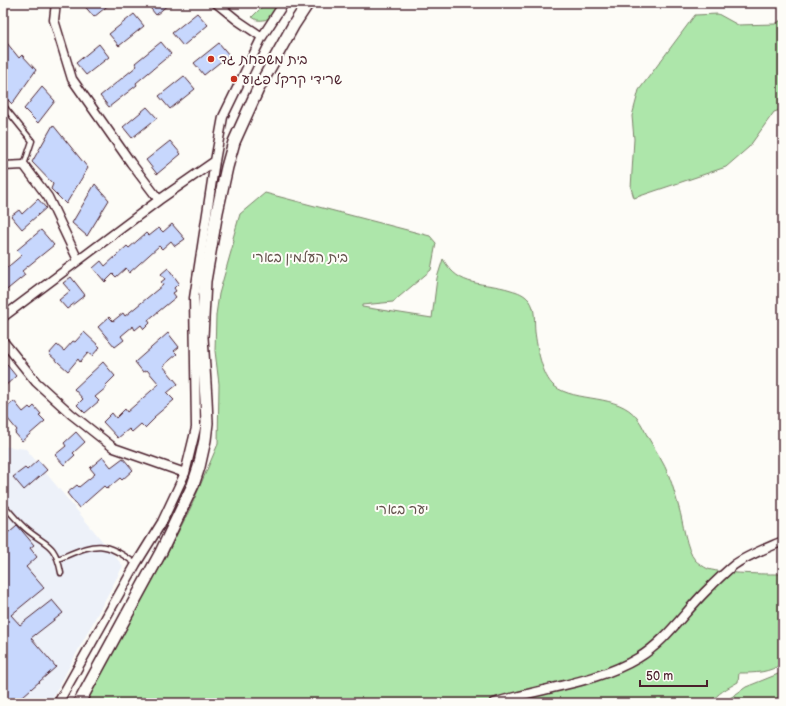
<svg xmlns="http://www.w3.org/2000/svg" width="786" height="706" viewBox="0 0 786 706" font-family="'Balsamiq Sans','Playpen Sans Hebrew',sans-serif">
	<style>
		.built { fill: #edf1f9 }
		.green { fill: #ade6aa; stroke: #7c826a }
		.building { fill: #c7d7fd; stroke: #4a1f2b }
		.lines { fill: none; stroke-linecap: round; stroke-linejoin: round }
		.lane-casing { stroke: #4a1f2b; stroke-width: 7 }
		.street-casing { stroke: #4a1f2b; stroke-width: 11 }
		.secondary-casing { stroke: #4a1f2b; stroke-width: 14 }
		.lane { stroke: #fdfcf7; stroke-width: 4 }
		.street { stroke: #fdfcf7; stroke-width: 8 }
		.secondary { stroke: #fdfcf7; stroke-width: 11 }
		.poi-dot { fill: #c8321e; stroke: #fdfcf7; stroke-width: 1.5 }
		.labels { text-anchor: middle; stroke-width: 4; stroke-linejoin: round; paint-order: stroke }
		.poi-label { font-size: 14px; fill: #4a1f2b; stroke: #fdfcf7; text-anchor: start }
		.park-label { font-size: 14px; fill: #63514b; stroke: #fdfcf7 }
	</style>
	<rect width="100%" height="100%" fill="#fdfcf7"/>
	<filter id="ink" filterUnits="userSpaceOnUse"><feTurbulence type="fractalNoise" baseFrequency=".025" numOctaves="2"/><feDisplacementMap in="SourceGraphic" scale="8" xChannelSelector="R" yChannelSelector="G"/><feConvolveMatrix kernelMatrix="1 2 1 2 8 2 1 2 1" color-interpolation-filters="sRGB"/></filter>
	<g filter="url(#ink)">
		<path class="built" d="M 3,446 L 26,449 L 123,566 L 50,703 L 3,703 Z"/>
		<path class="green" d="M 266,3 L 283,3 C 276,13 270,22 257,20 L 252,17 Z
			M 718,14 L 738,25 L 775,24 L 783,19 L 783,109 L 774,112 L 749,147 L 726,167 L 634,198 L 631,188 L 634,139 L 632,116 L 639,90 L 695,15 Z
			M 265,193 L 430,236 L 436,243 L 431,270 L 393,302 L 362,305 L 362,307 L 432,318 L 437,278 L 443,259 C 460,289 483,281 511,290 C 518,292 524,294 529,300 C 536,308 534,322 535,332 C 537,347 542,376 554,386 C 576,403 618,393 637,418 C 642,424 645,432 649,439 C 656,451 664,463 669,476 C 673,486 676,498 679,508 C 683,521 686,550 695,560 C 698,563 704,567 708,569 C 725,574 764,574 783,574 L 783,663 C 769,673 756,673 739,673 L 738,682 C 728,688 717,693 711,703 L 84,703 L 165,558 L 190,509 L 218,444 L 219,384 L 215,351 L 216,315 L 219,294 L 234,241 L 233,238 L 240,214 Z
			M 783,672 L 783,703 L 723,703 L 746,687 Z"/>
		<path class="building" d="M 82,3 L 111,3 L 94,17 Z
			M 146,3 L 170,3 L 156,15 Z
			M 197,13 L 208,25 L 183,46 L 172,33 Z
			M 134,14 L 144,26 L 119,46 L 109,34 Z
			M 3,38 L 19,58 L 22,55 L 36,70 L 12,104 L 3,95 Z
			M 161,42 L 171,54 L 136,83 L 137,85 L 109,107 L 100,96 L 137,66 L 135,63 Z
			M 219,43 L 229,55 L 204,75 L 194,63 Z
			M 99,44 L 109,57 L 86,75 L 76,63 Z
			M 184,76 L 195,89 L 170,109 L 159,96 Z
			M 42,87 L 55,101 L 38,123 L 24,109 Z
			M 147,107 L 157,118 L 132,138 L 123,127 Z
			M 53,125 L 88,168 L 66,204 L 51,189 L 53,184 L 32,162 Z
			M 170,141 L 181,154 L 157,174 L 146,160 Z
			M 95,184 L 109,200 L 87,236 L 72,223 Z
			M 38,199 L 46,208 L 22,229 L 11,216 L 19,210 L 22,214 Z
			M 172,224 L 185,239 L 175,246 L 171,241 L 162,249 L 159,246 L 129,273 L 126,268 L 116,277 L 113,274 L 105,282 L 93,268 L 101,261 L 105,266 L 127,246 L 129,248 L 146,233 L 149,236 L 159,228 L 163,232 Z
			M 41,230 L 54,245 L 22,271 L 25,275 L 3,293 L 3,271 L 22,255 L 17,250 Z
			M 168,268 L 179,283 L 174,288 L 176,291 L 173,293 L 176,297 L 148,320 L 150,323 L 144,329 L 141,325 L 135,330 L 133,326 L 121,336 L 124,340 L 115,347 L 98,327 L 109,317 L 113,321 L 123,313 L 125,316 L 163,285 L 161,282 L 165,279 L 161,274 Z
			M 71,277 L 85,295 L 67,309 L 59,300 L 70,291 L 63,283 Z
			M 84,332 L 100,347 L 92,356 L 88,353 L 80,362 L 78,359 L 68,371 L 49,354 L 57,345 L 64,351 L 73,341 L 75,342 Z
			M 168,333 L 179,347 L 174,351 L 177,354 L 163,366 L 178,384 L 167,393 L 174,400 L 154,417 L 155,418 L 145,428 L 141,424 L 132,432 L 129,429 L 118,438 L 103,422 L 112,413 L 116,418 L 125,409 L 127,412 L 159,384 L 147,370 L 143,372 L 135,362 Z
			M 3,360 L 16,376 L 3,388 Z
			M 103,362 L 115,376 L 105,386 L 107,387 L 95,397 L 99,401 L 85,413 L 77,405 L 83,399 L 74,389 Z
			M 14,401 L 23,412 L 29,407 L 31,409 L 34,406 L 41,414 L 39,415 L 45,421 L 22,441 L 15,433 L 17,430 L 3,413 L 3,411 Z
			M 76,432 L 85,442 L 73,453 L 75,455 L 64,465 L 55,455 L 66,446 L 64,443 Z
			M 103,457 L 111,467 L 123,458 L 133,470 L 122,480 L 120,478 L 107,489 L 104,486 L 79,508 L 67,493 L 77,485 L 79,487 L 95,474 L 90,468 Z
			M 38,460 L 47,470 L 24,490 L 13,477 L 25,468 L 27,470 Z
			M 17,525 L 34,545 L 30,548 L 37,557 L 26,567 L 44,588 L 11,615 L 20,625 L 52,600 L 63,613 L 31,638 L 56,667 L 15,703 L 3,703 L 3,537 Z"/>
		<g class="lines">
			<defs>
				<path id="lane" d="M 3,105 L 32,141 L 24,165
					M 3,504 C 10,512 17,521 25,528 C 45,546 55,541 61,573
					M 58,559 C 95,544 102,538 136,564"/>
				<path id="street" d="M 56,3 L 54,20 L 72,79 L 131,163 L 159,200
					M 216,3 L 237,20 L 262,37
					M 3,166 L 24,165 L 48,197 L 78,260
					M 3,317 L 159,200 L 215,161
					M 3,341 L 36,382 L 71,414 L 114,448 L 185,473
					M 58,703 L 136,564 L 162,522 L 185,473 L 196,428 L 194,298 L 215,161 L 223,117 L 262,37 L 284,3
					M 494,703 C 540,688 597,683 638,658 C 665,642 683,614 705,592 C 714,583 724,573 734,565 C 748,555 767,548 783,541"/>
				<path id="secondary" d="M 79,703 L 161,552 L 193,485 L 199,467 L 205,440 L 207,423 L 206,399 L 202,337 L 205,281 L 217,212 L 227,167 L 234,142 L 258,89 L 293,26 L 308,3"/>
			</defs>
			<use href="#lane" class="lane-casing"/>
			<use href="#street" class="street-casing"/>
			<use href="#secondary" class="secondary-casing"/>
			<use href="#lane" class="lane"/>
			<use href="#street" class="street"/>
			<use href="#secondary" class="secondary"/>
		</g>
	</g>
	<g class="poi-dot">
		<circle cx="211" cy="59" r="4"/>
		<circle cx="234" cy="79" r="4"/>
	</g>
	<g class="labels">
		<g class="poi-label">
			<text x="219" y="64">בית משפחת גד</text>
			<text x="242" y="84">שרידי קרקל פגוע</text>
		</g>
		<g class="park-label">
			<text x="300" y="262">בית העלמין בארי</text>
			<text x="402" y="514">יער בארי</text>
		</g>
	</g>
	<rect width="786" height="706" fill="none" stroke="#fdfcf7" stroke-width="16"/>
	<rect x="8" y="8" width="770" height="690" fill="none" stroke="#4a1f2b" stroke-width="1.5" filter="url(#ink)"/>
	<path d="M640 680v6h67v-6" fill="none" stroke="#4a1f2b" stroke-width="2"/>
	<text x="646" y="680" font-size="12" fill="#4a1f2b" stroke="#fdfcf7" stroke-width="3" paint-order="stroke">50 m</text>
</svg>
